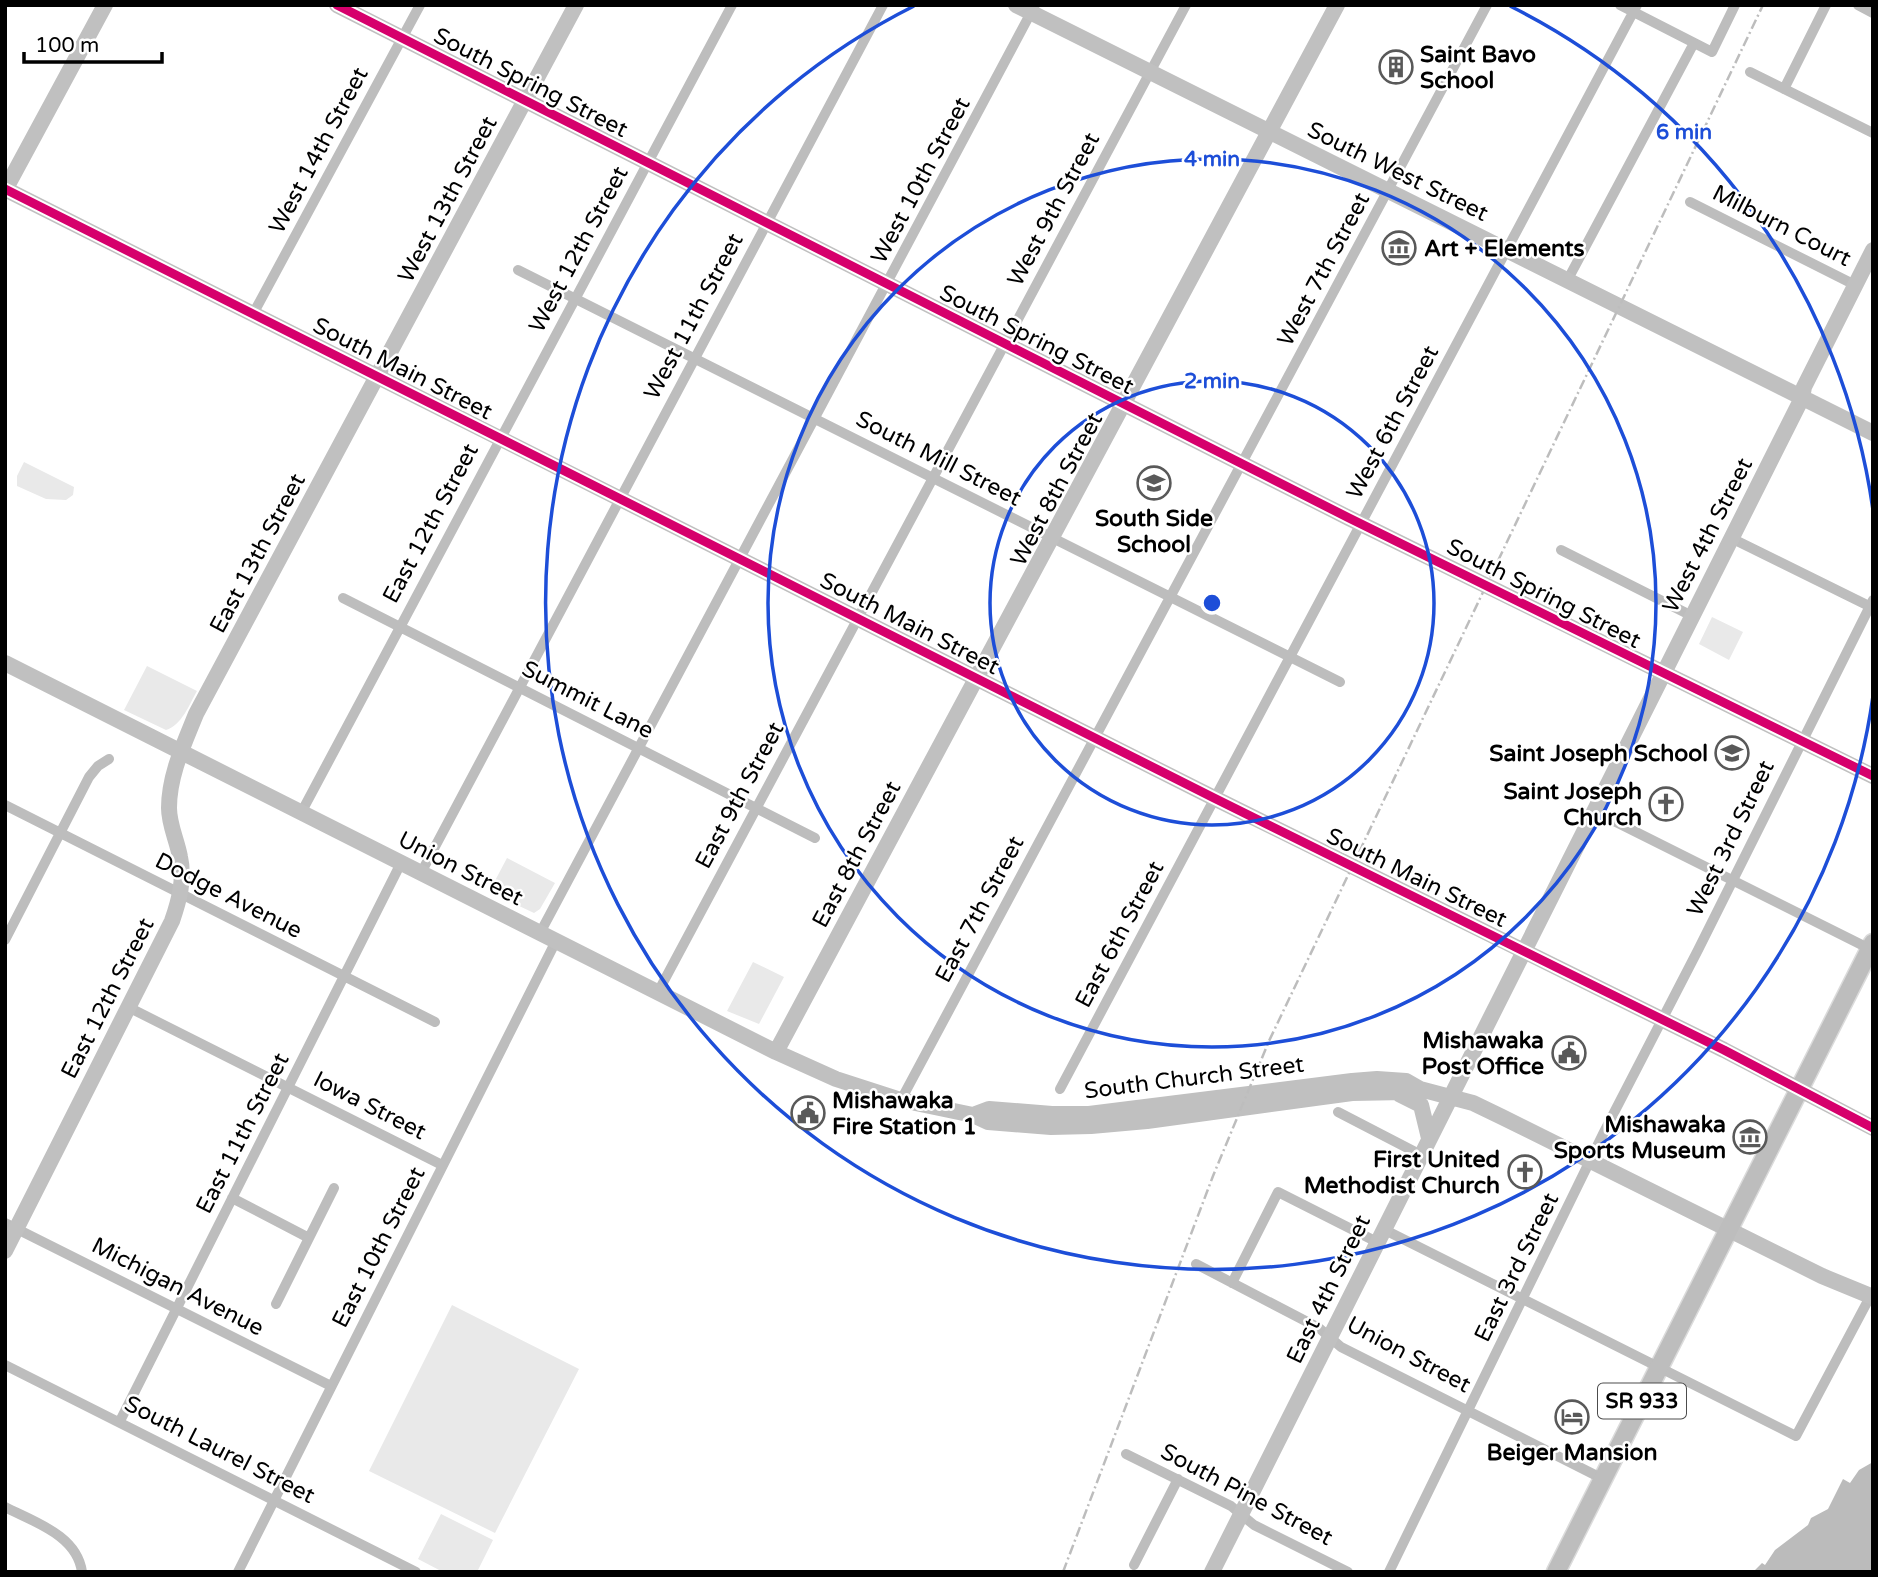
<svg xmlns="http://www.w3.org/2000/svg" width="1878" height="1577" viewBox="0 0 1878 1577" font-family="'Varela Round',sans-serif">
	<style>
		.green { fill: #e9e9e9 }
		.water { fill: #bbb }
		.lines { fill: none; stroke-linecap: round; stroke-linejoin: round }
		.primary-casing { stroke: #dbdbdb; stroke-width: 21 }
		.street { stroke: #bdbdbd; stroke-width: 10 }
		.secondary { stroke: #c0c0c0; stroke-width: 16 }
		.primary { stroke: #bdbdbd; stroke-width: 18 }
		.rail { stroke: #bdbdbd; stroke-width: 2.5; stroke-dasharray: 10 3.5 2 3.5; stroke-linecap: butt }
		.cycleway-casing { stroke: #fff; stroke-width: 13 }
		.cycleway { stroke: #d6006c; stroke-width: 9 }
		.ring { fill: none; stroke: #1d4ed8; stroke-width: 3.5 }
		.labels { text-anchor: middle; stroke-width: 5; stroke-linejoin: round; paint-order: stroke }
		.shield { fill: #fff; stroke: #4c4c4c; stroke-width: 2 }
		.shield-label { font-size: 21px; font-weight: bold; fill: #000 }
		.poi-label { font-size: 23px; font-weight: bold; fill: #000; stroke: #fff; text-anchor: end }
		.street-label { font-size: 23px; fill: #000; stroke: #fff }
		.centre { fill: #1d4ed8; stroke: #fff; stroke-width: 3.5 }
		.ring-label { font-size: 21px; text-anchor: middle; font-weight: bold; fill: #1d4ed8; stroke: #fff; stroke-width: 5; stroke-linejoin: round; paint-order: stroke }
	</style>
	<rect width="100%" height="100%" fill="#fff"/>
	<path class="green" d="M 24,462 L 74,487 L 73,495 L 66,500 L 46,499 L 17,486 L 17,476 Z
		M 1712,617 L 1743,632 L 1729,660 L 1699,644 Z
		M 147,666 L 197,691 C 189,705 182,725 166,730 L 124,710 Z
		M 507,858 L 555,883 L 540,909 L 534,913 L 489,892 Z
		M 753,962 L 784,977 L 759,1024 L 727,1011 Z
		M 452,1305 L 579,1369 L 495,1533 L 369,1471 Z
		M 441,1514 L 493,1540 L 477,1572 L 443,1572 L 418,1559 Z"/>
	<path class="water" d="M 1873,1462 L 1873,1572 L 1753,1572 L 1762,1563 L 1765,1565 L 1775,1550 L 1808,1525 L 1811,1518 L 1828,1509 L 1843,1479 L 1850,1483 L 1859,1470 Z"/>
	<g class="lines">
		<defs>
			<path id="primary" d="M 1556,1572 L 1873,943"/>
		</defs>
		<use href="#primary" class="primary-casing"/>
		<path class="street" d="M 1620,5 L 1712,52 L 1735,5
			M 1858,5 L 1873,13
			M 1750,72 L 1873,133
			M 1784,89 L 1826,5
			M 1690,202 L 1855,285
			M 518,270 L 1340,682
			M 1567,281 L 1694,43
			M 253,314 L 420,5
			M 1731,538 L 1873,608
			M 1561,550 L 1692,616
			M 343,598 L 815,838
			M 5,805 L 435,1022
			M 1594,811 L 1870,949
			M 301,813 L 732,5
			M 421,873 L 883,5
			M 540,933 L 1035,5
			M 5,940 L 89,777 L 98,766 L 109,759
			M 658,992 L 1186,5
			M 128,1007 L 442,1165
			M 1060,1089 L 1637,5
			M 901,1100 L 1487,5
			M 1338,1112 L 1421,1155
			M 232,1198 L 309,1238
			M 5,1223 L 331,1386
			M 1383,1229 L 1796,1436 L 1872,1293
			M 1196,1264 L 1319,1328 L 1341,1347 L 1603,1479
			M 1232,1283 L 1278,1192 L 1377,1242
			M 276,1304 L 334,1188
			M 5,1365 L 416,1572
			M 120,1421 L 401,863
			M 1126,1454 L 1231,1506 L 1254,1525 L 1348,1572
			M 5,1507 C 34,1522 77,1535 82,1572
			M 1134,1565 L 1178,1479
			M 238,1572 L 556,941
			M 1389,1572 L 1604,1132 L 1698,950 L 1873,600"/>
		<path class="secondary" d="M 337,5 L 1349,518 L 1873,776
			M 1016,5 L 1873,433
			M 5,189 L 1214,798 L 1724,1050 L 1873,1128
			M 5,190 L 105,5
			M 5,663 L 776,1052 L 836,1079 L 901,1100 L 973,1115 L 988,1122 L 1051,1127 L 1091,1126 L 1147,1121 L 1352,1093 L 1405,1092 L 1420,1089
			M 776,1052 L 1337,5
			M 1399,1094 L 1421,1105 L 1429,1138
			M 973,1115 L 989,1109 L 1052,1114 L 1089,1114 L 1352,1081 L 1377,1079 L 1406,1081 L 1420,1089 L 1473,1103 L 1502,1117 L 1822,1276 L 1873,1297
			M 5,1251 L 172,921 C 179,901 185,879 180,857 C 177,840 169,825 169,808 C 169,775 184,744 196,714 L 576,5
			M 1212,1572 L 1802,398 L 1804,387 L 1873,250"/>
		<use href="#primary" class="primary"/>
		<path class="rail" d="M 1063,1572 L 1213,1176 L 1269,1041 L 1763,5"/>
		<defs>
			<path id="cycleway" d="M 337,5 L 1349,518 L 1873,776
				M 5,189 L 1214,798 L 1724,1050 L 1873,1128"/>
		</defs>
		<use href="#cycleway" class="cycleway-casing"/>
		<use href="#cycleway" class="cycleway"/>
	</g>
	<g class="ring">
		<circle cx="1212" cy="603" r="222"/>
		<circle cx="1212" cy="603" r="444"/>
		<path d="M1873 696A667 667 0 1 1 914 6M1510 6A667 667 0 0 1 1873 510"/>
	</g>
	<defs>
		<symbol id="building-ring" viewBox="-11 -11 22 22"><circle r="9.5" fill="#fff" stroke="#595959" stroke-width="1.5"/><path d="M-4-6H4V6H1V3H-1V6H-4ZM-2.5-4.3h1.7v1.8h-1.7ZM.8-4.3h1.7v1.8H.8ZM-2.5-1h1.7V.8h-1.7ZM.8-1h1.7V.8H.8Z" fill="#595959"/></symbol>
		<symbol id="museum-ring" viewBox="-11 -11 22 22"><circle r="9.5" fill="#fff" stroke="#595959" stroke-width="1.5"/><path d="M0-6L6-3V-2H-6V-3ZM-5-1h2V3h-2ZM-1-1h2V3h-2ZM3-1h2V3H3ZM-6 4H6V6H-6Z" fill="#595959"/></symbol>
		<symbol id="school-ring" viewBox="-11 -11 22 22"><circle r="9.5" fill="#fff" stroke="#595959" stroke-width="1.5"/><path d="M0-5L7-2L0 1L-7-2ZM-4 1L0 2.5L4 1V4Q0 6-4 4Z" fill="#595959"/></symbol>
		<symbol id="church-ring" viewBox="-11 -11 22 22"><circle r="9.5" fill="#fff" stroke="#595959" stroke-width="1.5"/><path d="M-1.2-6h2.4v3.5h3.3v2.4h-3.3V6h-2.4V-.1h-3.3v-2.4h3.3Z" fill="#595959"/></symbol>
		<symbol id="civic-ring" viewBox="-11 -11 22 22"><circle r="9.5" fill="#fff" stroke="#595959" stroke-width="1.5"/><path d="M-.6-6.5H3V-4.5H.6V-3L4-1V1h2V6H-6V1h2V-1L-.6-3ZM-1.2 2.5V6h2.4V2.5Z" fill="#595959"/></symbol>
		<symbol id="hotel-ring" viewBox="-11 -11 22 22"><circle r="9.5" fill="#fff" stroke="#595959" stroke-width="1.5"/><path d="M-6-4.5h1.5V1H6V5H4.5V3h-9V5H-6ZM-4 0a1.8 1.8 0 1 1 3.6 0ZM.5 0V-2.5h3Q6-2.5 6 0Z" fill="#595959"/></symbol>
	</defs>
	<g fill-rule="evenodd">
		<use href="#building-ring" x="1377" y="48" width="38" height="38"/>
		<use href="#museum-ring" x="1380" y="229" width="38" height="38"/>
		<use href="#school-ring" x="1135" y="464" width="38" height="38"/>
		<use href="#school-ring" x="1713" y="734" width="38" height="38"/>
		<use href="#church-ring" x="1647" y="785" width="38" height="38"/>
		<use href="#civic-ring" x="1550" y="1034" width="38" height="38"/>
		<use href="#civic-ring" x="789" y="1094" width="38" height="38"/>
		<use href="#museum-ring" x="1731" y="1118" width="38" height="38"/>
		<use href="#church-ring" x="1506" y="1153" width="38" height="38"/>
		<use href="#hotel-ring" x="1553" y="1398" width="38" height="38"/>
	</g>
	<g class="labels">
		<rect class="shield" x="1598" y="1383.5" width="88" height="35" rx="5"/>
		<g class="shield-label">
			<text x="1642" y="1408">SR 933</text>
		</g>
		<g class="poi-label">
			<text x="1420" y="62" text-anchor="start">Saint Bavo<tspan x="1420" dy="26">School</tspan></text>
			<text x="1424" y="256" text-anchor="start">Art + Elements</text>
			<text x="1154" y="526" text-anchor="middle">South Side<tspan x="1154" dy="26">School</tspan></text>
			<text x="1708" y="761">Saint Joseph School</text>
			<text x="1642" y="799">Saint Joseph<tspan x="1642" dy="26">Church</tspan></text>
			<text x="1544" y="1048">Mishawaka<tspan x="1544" dy="26">Post Office</tspan></text>
			<text x="832" y="1108" text-anchor="start">Mishawaka<tspan x="832" dy="26">Fire Station 1</tspan></text>
			<text x="1726" y="1132">Mishawaka<tspan x="1726" dy="26">Sports Museum</tspan></text>
			<text x="1500" y="1167">First United<tspan x="1500" dy="26">Methodist Church</tspan></text>
			<text x="1572" y="1460" text-anchor="middle">Beiger Mansion</text>
		</g>
		<g class="street-label">
			<text transform="translate(531 82) rotate(27)" y="8">South Spring Street</text>
			<text transform="translate(318 150) rotate(-62)" y="8">West 14th Street</text>
			<text transform="translate(1398 171) rotate(26)" y="8">South West Street</text>
			<text transform="translate(920 180) rotate(-62)" y="8">West 10th Street</text>
			<text transform="translate(447 199) rotate(-62)" y="8">West 13th Street</text>
			<text transform="translate(1053 209) rotate(-62)" y="8">West 9th Street</text>
			<text transform="translate(1782 225) rotate(27)" y="8">Milburn Court</text>
			<text transform="translate(578 249) rotate(-62)" y="8">West 12th Street</text>
			<text transform="translate(1323 269) rotate(-62)" y="8">West 7th Street</text>
			<text transform="translate(693 316) rotate(-62)" y="8">West 11th Street</text>
			<text transform="translate(1037 339) rotate(27)" y="8">South Spring Street</text>
			<text transform="translate(403 368) rotate(27)" y="8">South Main Street</text>
			<text transform="translate(1392 422) rotate(-62)" y="8">West 6th Street</text>
			<text transform="translate(939 458) rotate(27)" y="8">South Mill Street</text>
			<text transform="translate(1056 489) rotate(-62)" y="8">West 8th Street</text>
			<text transform="translate(430 523) rotate(-62)" y="8">East 12th Street</text>
			<text transform="translate(1707 535) rotate(-63)" y="8">West 4th Street</text>
			<text transform="translate(257 553) rotate(-62)" y="8">East 13th Street</text>
			<text transform="translate(1544 593) rotate(27)" y="8">South Spring Street</text>
			<text transform="translate(910 623) rotate(27)" y="8">South Main Street</text>
			<text transform="translate(588 699) rotate(27)" y="8">Summit Lane</text>
			<text transform="translate(739 795) rotate(-62)" y="8">East 9th Street</text>
			<text transform="translate(1730 838) rotate(-64)" y="8">West 3rd Street</text>
			<text transform="translate(856 854) rotate(-62)" y="8">East 8th Street</text>
			<text transform="translate(461 868) rotate(27)" y="8">Union Street</text>
			<text transform="translate(1417 877) rotate(26)" y="8">South Main Street</text>
			<text transform="translate(229 895) rotate(27)" y="8">Dodge Avenue</text>
			<text transform="translate(979 909) rotate(-62)" y="8">East 7th Street</text>
			<text transform="translate(1119 934) rotate(-62)" y="8">East 6th Street</text>
			<text transform="translate(107 998) rotate(-63)" y="8">East 12th Street</text>
			<text transform="translate(1194 1077) rotate(-7)" y="8">South Church Street</text>
			<text transform="translate(370 1105) rotate(27)" y="8">Iowa Street</text>
			<text transform="translate(242 1133) rotate(-63)" y="8">East 11th Street</text>
			<text transform="translate(378 1247) rotate(-63)" y="8">East 10th Street</text>
			<text transform="translate(1516 1267) rotate(-64)" y="8">East 3rd Street</text>
			<text transform="translate(178 1286) rotate(27)" y="8">Michigan Avenue</text>
			<text transform="translate(1328 1289) rotate(-64)" y="8">East 4th Street</text>
			<text transform="translate(1409 1354) rotate(28)" y="8">Union Street</text>
			<text transform="translate(220 1449) rotate(27)" y="8">South Laurel Street</text>
			<text transform="translate(1247 1494) rotate(28)" y="8">South Pine Street</text>
		</g>
	</g>
	<circle cx="1212" cy="603" r="10" class="centre"/>
	<g class="ring-label">
		<text x="1684" y="139">6 min</text>
		<text x="1212" y="166">4 min</text>
		<text x="1212" y="388">2 min</text>
	</g>
	<rect width="1878" height="1577" fill="none" stroke="#000000" stroke-width="14"/>
	<path d="M24 52v10h138v-10" fill="none" stroke="#000000" stroke-width="3.5"/>
	<text x="35" y="52" font-size="21" fill="#000000" stroke="#ffffff" stroke-width="5" paint-order="stroke">100 m</text>
</svg>
